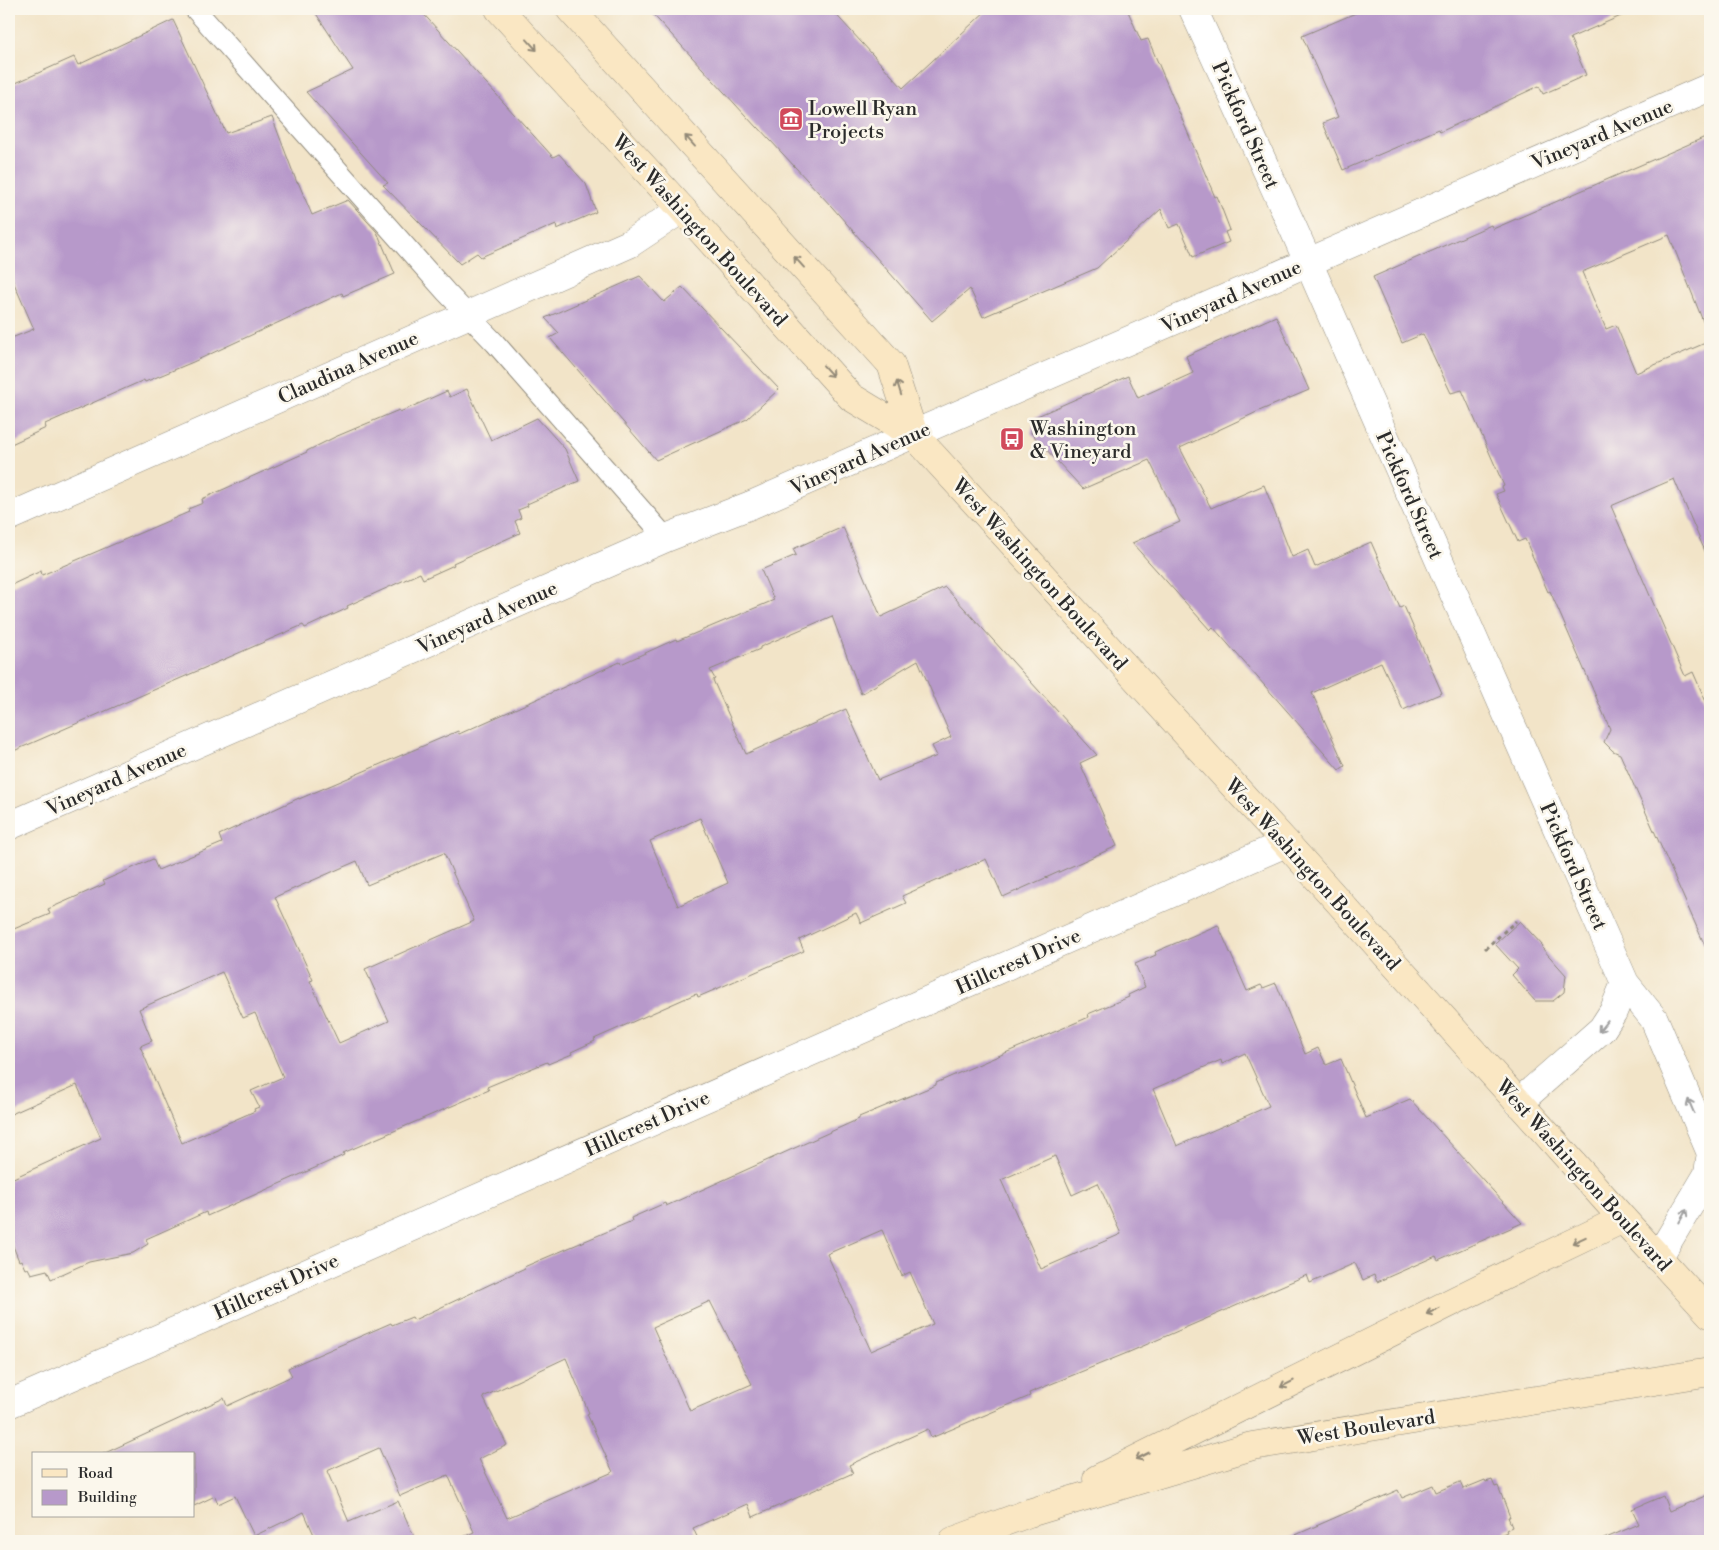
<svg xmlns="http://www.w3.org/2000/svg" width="1719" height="1550" viewBox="0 0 1719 1550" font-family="'Libre Bodoni',serif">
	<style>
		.building { fill: #b799ca; fill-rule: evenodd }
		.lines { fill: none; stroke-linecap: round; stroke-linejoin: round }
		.lane-casing { stroke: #8e887a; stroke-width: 22 }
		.street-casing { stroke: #8e887a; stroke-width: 29 }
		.secondary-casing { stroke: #8e887a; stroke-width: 29 }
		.path { stroke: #8e887a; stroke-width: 3; stroke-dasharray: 4 4; stroke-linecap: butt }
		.lane { stroke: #fff; stroke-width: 20 }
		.street { stroke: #fff; stroke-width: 28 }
		.secondary { stroke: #fae7c3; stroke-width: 28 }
		.oneway { stroke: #928977 }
		.oneway2 { stroke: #a0a0a0 }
		.labels { text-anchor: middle; stroke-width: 5; stroke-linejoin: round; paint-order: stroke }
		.poi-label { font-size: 20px; fill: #2b2b2b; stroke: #fbf7ec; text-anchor: start }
		.street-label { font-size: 20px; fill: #2b2b2b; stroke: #fbf7ec }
	</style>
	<rect width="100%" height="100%" fill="#fbf7ec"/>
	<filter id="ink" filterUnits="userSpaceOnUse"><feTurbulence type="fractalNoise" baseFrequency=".02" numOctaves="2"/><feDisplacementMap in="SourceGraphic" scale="10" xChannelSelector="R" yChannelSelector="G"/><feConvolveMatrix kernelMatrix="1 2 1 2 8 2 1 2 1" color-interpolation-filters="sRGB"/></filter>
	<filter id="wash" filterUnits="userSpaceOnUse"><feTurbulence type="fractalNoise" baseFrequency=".0096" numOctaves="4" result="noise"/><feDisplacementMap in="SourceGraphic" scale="20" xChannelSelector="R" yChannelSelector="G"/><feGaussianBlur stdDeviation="1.12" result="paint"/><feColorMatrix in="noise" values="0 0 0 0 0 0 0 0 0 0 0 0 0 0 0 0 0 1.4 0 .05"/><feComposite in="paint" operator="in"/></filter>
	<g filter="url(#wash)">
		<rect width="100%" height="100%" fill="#f2e4c8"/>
		<g id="blocks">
			<path class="building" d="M 313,9 L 419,9 L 553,157 L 559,154 L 586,184 L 596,212 L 557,229 L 556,224 L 481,257 L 477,253 L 460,264 L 383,185 L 388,183 L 306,92 L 353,70 Z
				M 648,9 L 831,9 L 903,88 L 988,9 L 1127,9 L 1141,41 L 1148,39 L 1215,197 L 1217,196 L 1230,230 L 1225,232 L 1229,242 L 1193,257 L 1179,224 L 1169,228 L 1161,209 L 1097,268 L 983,317 L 970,289 L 932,321 L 832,207 L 758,127 L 757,128 Z
				M 1365,9 L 1637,9 L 1570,38 L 1586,75 L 1543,94 L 1539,86 L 1440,132 L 1439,129 L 1343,170 L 1323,123 L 1338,117 L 1302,36 Z
				M 173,20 L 226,133 L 272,117 L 297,183 L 298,182 L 312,215 L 348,200 L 377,232 L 395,274 L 343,296 L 342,293 L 193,362 L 145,382 L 144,380 L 45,424 L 46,428 L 9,445 L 9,339 L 34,329 L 9,272 L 9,86 L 74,57 L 78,65 Z
				M 1710,135 L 1710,334 L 1708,334 L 1669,235 L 1582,272 L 1606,329 L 1616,325 L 1636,373 L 1710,341 L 1710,563 L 1674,479 L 1611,506 L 1685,676 L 1693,672 L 1710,711 L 1710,957 L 1620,754 L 1613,751 L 1604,742 L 1610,729 L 1550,591 L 1548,592 L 1525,539 L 1518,542 L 1496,494 L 1504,491 L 1502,487 L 1504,486 L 1462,390 L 1451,393 L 1423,334 L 1402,343 L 1373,277 L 1491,225 L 1493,229 Z
				M 640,276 L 664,302 L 682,287 L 779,389 L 747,419 L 656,460 L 550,338 L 559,333 L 545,318 Z
				M 1276,316 L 1309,390 L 1259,411 L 1180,448 L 1211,508 L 1264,485 L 1292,557 L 1308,550 L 1315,567 L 1371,542 L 1400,608 L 1404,606 L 1442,693 L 1403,710 L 1381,662 L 1312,693 L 1345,766 L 1339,770 L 1213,627 L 1210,630 L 1132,543 L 1180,522 L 1149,460 L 1083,489 L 1031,433 L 1035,417 L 1128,376 L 1138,398 L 1193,373 L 1186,356 Z
				M 467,389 L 491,440 L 537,418 L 565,449 L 579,481 L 527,504 L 528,506 L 518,510 L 521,518 L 515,521 L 520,533 L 453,563 L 454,565 L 423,579 L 420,573 L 347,606 L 348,608 L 305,628 L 303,625 L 9,753 L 9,586 L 41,571 L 42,575 L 189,512 L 188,509 L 203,503 L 202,499 L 307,452 L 307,451 L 335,437 L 399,410 L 400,412 L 447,391 L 450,397 Z
				M 843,527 L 881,617 L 945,587 L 1097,755 L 1080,763 L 1117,846 L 1003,897 L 986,859 L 902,896 L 906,903 L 861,923 L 856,913 L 799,940 L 804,951 L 698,997 L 697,994 L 693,995 L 594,1039 L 595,1041 L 571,1052 L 572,1054 L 548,1064 L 547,1062 L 487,1087 L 489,1090 L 343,1153 L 344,1155 L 207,1216 L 206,1212 L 146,1239 L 148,1244 L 133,1253 L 89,1262 L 51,1279 L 47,1270 L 31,1274 L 28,1268 L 25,1269 L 21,1260 L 19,1261 L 9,1236 L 9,1180 L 101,1138 L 77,1085 L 9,1115 L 9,931 L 50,914 L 48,909 L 105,884 L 103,881 L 153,859 L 158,870 L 222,843 L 219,835 L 299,798 L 299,799 L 458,731 L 459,734 L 620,662 L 621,664 L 676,639 L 677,641 L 774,600 L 761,570 L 796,555 L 793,549 ZM 832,616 L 861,694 L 918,660 L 951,737 L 932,746 L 937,756 L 878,780 L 846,709 L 746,754 L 713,680 L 715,679 L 710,670 L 760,649 L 760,647 ZM 700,818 L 728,883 L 678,906 L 650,841 ZM 444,853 L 474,921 L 365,969 L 389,1021 L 339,1043 L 310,981 L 313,980 L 275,897 L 357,861 L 367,885 ZM 222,972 L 243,1018 L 255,1013 L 283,1077 L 251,1091 L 259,1107 L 254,1109 L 255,1111 L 182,1143 L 140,1046 L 152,1041 L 139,1009 Z
				M 1520,921 L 1543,946 L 1542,948 L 1566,975 L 1564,992 L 1553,1001 L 1535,1001 L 1512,975 L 1518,969 L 1495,944 Z
				M 1218,925 L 1247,991 L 1261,985 L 1263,988 L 1276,983 L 1305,1054 L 1318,1048 L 1326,1065 L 1341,1059 L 1366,1118 L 1410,1099 L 1522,1223 L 1438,1260 L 1436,1256 L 1377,1282 L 1374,1275 L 1363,1280 L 1355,1263 L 1310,1283 L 1307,1275 L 1127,1353 L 1029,1393 L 1030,1396 L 931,1438 L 928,1429 L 849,1465 L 853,1473 L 753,1517 L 748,1504 L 693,1528 L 699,1541 L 454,1541 L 474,1532 L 448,1475 L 400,1496 L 379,1448 L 327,1471 L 349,1522 L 398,1501 L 416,1541 L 306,1541 L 315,1537 L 304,1512 L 254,1536 L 235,1496 L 218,1504 L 215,1496 L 194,1506 L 194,1454 L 103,1454 L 224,1398 L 227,1406 L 292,1376 L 288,1368 L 391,1323 L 392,1325 L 412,1317 L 414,1320 L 525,1268 L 524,1267 L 632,1221 L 631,1218 L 665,1203 L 666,1206 L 859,1119 L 859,1117 L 936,1085 L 936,1083 L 975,1066 L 1089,1017 L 1088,1014 L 1129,997 L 1128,995 L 1145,987 L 1135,964 L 1156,955 L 1155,952 ZM 1245,1053 L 1269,1106 L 1177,1146 L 1153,1089 L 1221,1060 L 1222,1064 ZM 1055,1156 L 1072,1195 L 1098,1183 L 1121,1234 L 1041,1269 L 1001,1180 ZM 882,1230 L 902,1276 L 910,1272 L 933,1324 L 871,1351 L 827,1254 ZM 710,1301 L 752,1384 L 690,1411 L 653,1327 ZM 566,1358 L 589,1413 L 587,1414 L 613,1472 L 507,1518 L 479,1459 L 507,1445 L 483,1397 Z
				M 1485,1480 L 1486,1482 L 1492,1480 L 1495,1487 L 1498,1486 L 1510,1517 L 1508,1517 L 1512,1527 L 1506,1530 L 1507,1532 L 1485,1541 L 1282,1541 L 1398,1490 L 1402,1498 L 1433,1485 L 1436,1492 L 1460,1482 L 1463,1489 Z
				M 1710,1494 L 1710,1541 L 1599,1541 L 1639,1524 L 1632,1509 L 1663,1496 L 1669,1511 Z"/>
		</g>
	</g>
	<g filter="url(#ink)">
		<use href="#blocks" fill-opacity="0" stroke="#8e887a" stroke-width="1"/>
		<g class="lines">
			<defs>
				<path id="lane" d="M 195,9 L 446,292 L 495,343 L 666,538"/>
				<path id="street" d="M 1193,9 L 1294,230 L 1625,983 L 1654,1019 L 1710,1151
					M 9,517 L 629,244 L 682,209
					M 9,826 L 666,538 L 751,505 L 1710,87
					M 1518,1103 L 1602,1029 L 1613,1012 L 1625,983
					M 1658,1258 L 1708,1174 L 1710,1159
					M 9,1404 L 1286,843"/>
				<path id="secondary" d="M 499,9 L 682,209 L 851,397 L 914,435 L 1286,843 L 1623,1219 L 1710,1314
					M 570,9 L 891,364 L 914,435
					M 1097,1479 L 1506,1275 L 1623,1219
					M 953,1541 L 1029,1513 L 1252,1446 L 1710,1372"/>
			</defs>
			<use href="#lane" class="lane-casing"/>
			<use href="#street" class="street-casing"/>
			<use href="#secondary" class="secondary-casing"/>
			<path class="path" d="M 1485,949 L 1516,921"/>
			<use href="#lane" class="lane"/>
			<use href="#street" class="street"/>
			<use href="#secondary" class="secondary"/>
		</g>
		<defs><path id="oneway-shaft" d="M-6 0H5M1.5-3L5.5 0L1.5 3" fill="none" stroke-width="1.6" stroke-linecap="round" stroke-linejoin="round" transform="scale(1.25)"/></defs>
		<g class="oneway">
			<use href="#oneway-shaft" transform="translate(532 45) rotate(48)"/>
			<use href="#oneway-shaft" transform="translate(690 141) rotate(-132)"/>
			<use href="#oneway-shaft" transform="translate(799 262) rotate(-132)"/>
			<use href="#oneway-shaft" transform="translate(828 371) rotate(48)"/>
			<use href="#oneway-shaft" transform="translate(899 388) rotate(-107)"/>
			<use href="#oneway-shaft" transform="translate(1579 1240) rotate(155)"/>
			<use href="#oneway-shaft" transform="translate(1433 1311) rotate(154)"/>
			<use href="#oneway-shaft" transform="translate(1287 1384) rotate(153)"/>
			<use href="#oneway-shaft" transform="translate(1142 1456) rotate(153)"/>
		</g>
		<g class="oneway2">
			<use href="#oneway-shaft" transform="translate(1603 1026) rotate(129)"/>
			<use href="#oneway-shaft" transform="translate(1691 1106) rotate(-113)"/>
			<use href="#oneway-shaft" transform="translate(1683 1216) rotate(-60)"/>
		</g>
	</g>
	<defs>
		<symbol id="museum-square" viewBox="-11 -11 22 22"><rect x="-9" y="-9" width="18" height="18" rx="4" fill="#d1495b" stroke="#fbf7ec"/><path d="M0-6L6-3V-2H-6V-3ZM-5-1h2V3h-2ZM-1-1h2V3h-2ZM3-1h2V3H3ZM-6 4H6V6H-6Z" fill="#fff"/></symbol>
		<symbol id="bus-square" viewBox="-11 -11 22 22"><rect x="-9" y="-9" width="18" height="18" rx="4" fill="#d1495b" stroke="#fbf7ec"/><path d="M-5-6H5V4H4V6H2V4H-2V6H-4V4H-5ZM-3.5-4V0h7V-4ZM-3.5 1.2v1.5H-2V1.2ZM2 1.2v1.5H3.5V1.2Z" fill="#fff"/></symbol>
	</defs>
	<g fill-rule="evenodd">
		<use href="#museum-square" x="777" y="105" width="28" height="28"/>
		<use href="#bus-square" x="998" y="425" width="28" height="28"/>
	</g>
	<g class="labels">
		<g class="poi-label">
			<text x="808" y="115">Lowell Ryan<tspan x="808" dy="23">Projects</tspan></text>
			<text x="1030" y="435">Washington<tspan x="1030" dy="23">&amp; Vineyard</tspan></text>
		</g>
		<g class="street-label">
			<text transform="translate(1246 125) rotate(66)" y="7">Pickford Street</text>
			<text transform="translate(1602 134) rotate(-23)" y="7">Vineyard Avenue</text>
			<text transform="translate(700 230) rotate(48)" y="7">West Washington Boulevard</text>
			<text transform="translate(1231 296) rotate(-24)" y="7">Vineyard Avenue</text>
			<text transform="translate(348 367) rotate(-24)" y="7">Claudina Avenue</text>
			<text transform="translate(860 458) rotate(-24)" y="7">Vineyard Avenue</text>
			<text transform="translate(1410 495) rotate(66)" y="7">Pickford Street</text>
			<text transform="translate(1040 574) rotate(48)" y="7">West Washington Boulevard</text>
			<text transform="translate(487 617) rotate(-24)" y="7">Vineyard Avenue</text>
			<text transform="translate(116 779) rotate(-24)" y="7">Vineyard Avenue</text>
			<text transform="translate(1574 866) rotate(66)" y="7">Pickford Street</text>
			<text transform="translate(1313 874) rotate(48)" y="7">West Washington Boulevard</text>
			<text transform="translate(1018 961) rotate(-24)" y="7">Hillcrest Drive</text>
			<text transform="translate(647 1123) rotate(-24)" y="7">Hillcrest Drive</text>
			<text transform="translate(1584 1175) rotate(48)" y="7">West Washington Boulevard</text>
			<text transform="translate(276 1286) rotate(-24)" y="7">Hillcrest Drive</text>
			<text transform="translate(1366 1427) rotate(-9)" y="7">West Boulevard</text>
		</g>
	</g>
	<rect width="1719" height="1550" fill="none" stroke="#fbf7ec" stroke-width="30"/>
	<rect x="32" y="1452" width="162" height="65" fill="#fbf7ec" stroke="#a8a59f"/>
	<rect x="42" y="1469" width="25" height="8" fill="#fae7c3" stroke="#a8a59f"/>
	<text x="78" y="1478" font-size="15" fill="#2b2b2b">Road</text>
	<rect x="42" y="1490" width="25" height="15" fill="#b799ca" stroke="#a8a59f"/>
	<text x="78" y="1502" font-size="15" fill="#2b2b2b">Building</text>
</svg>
